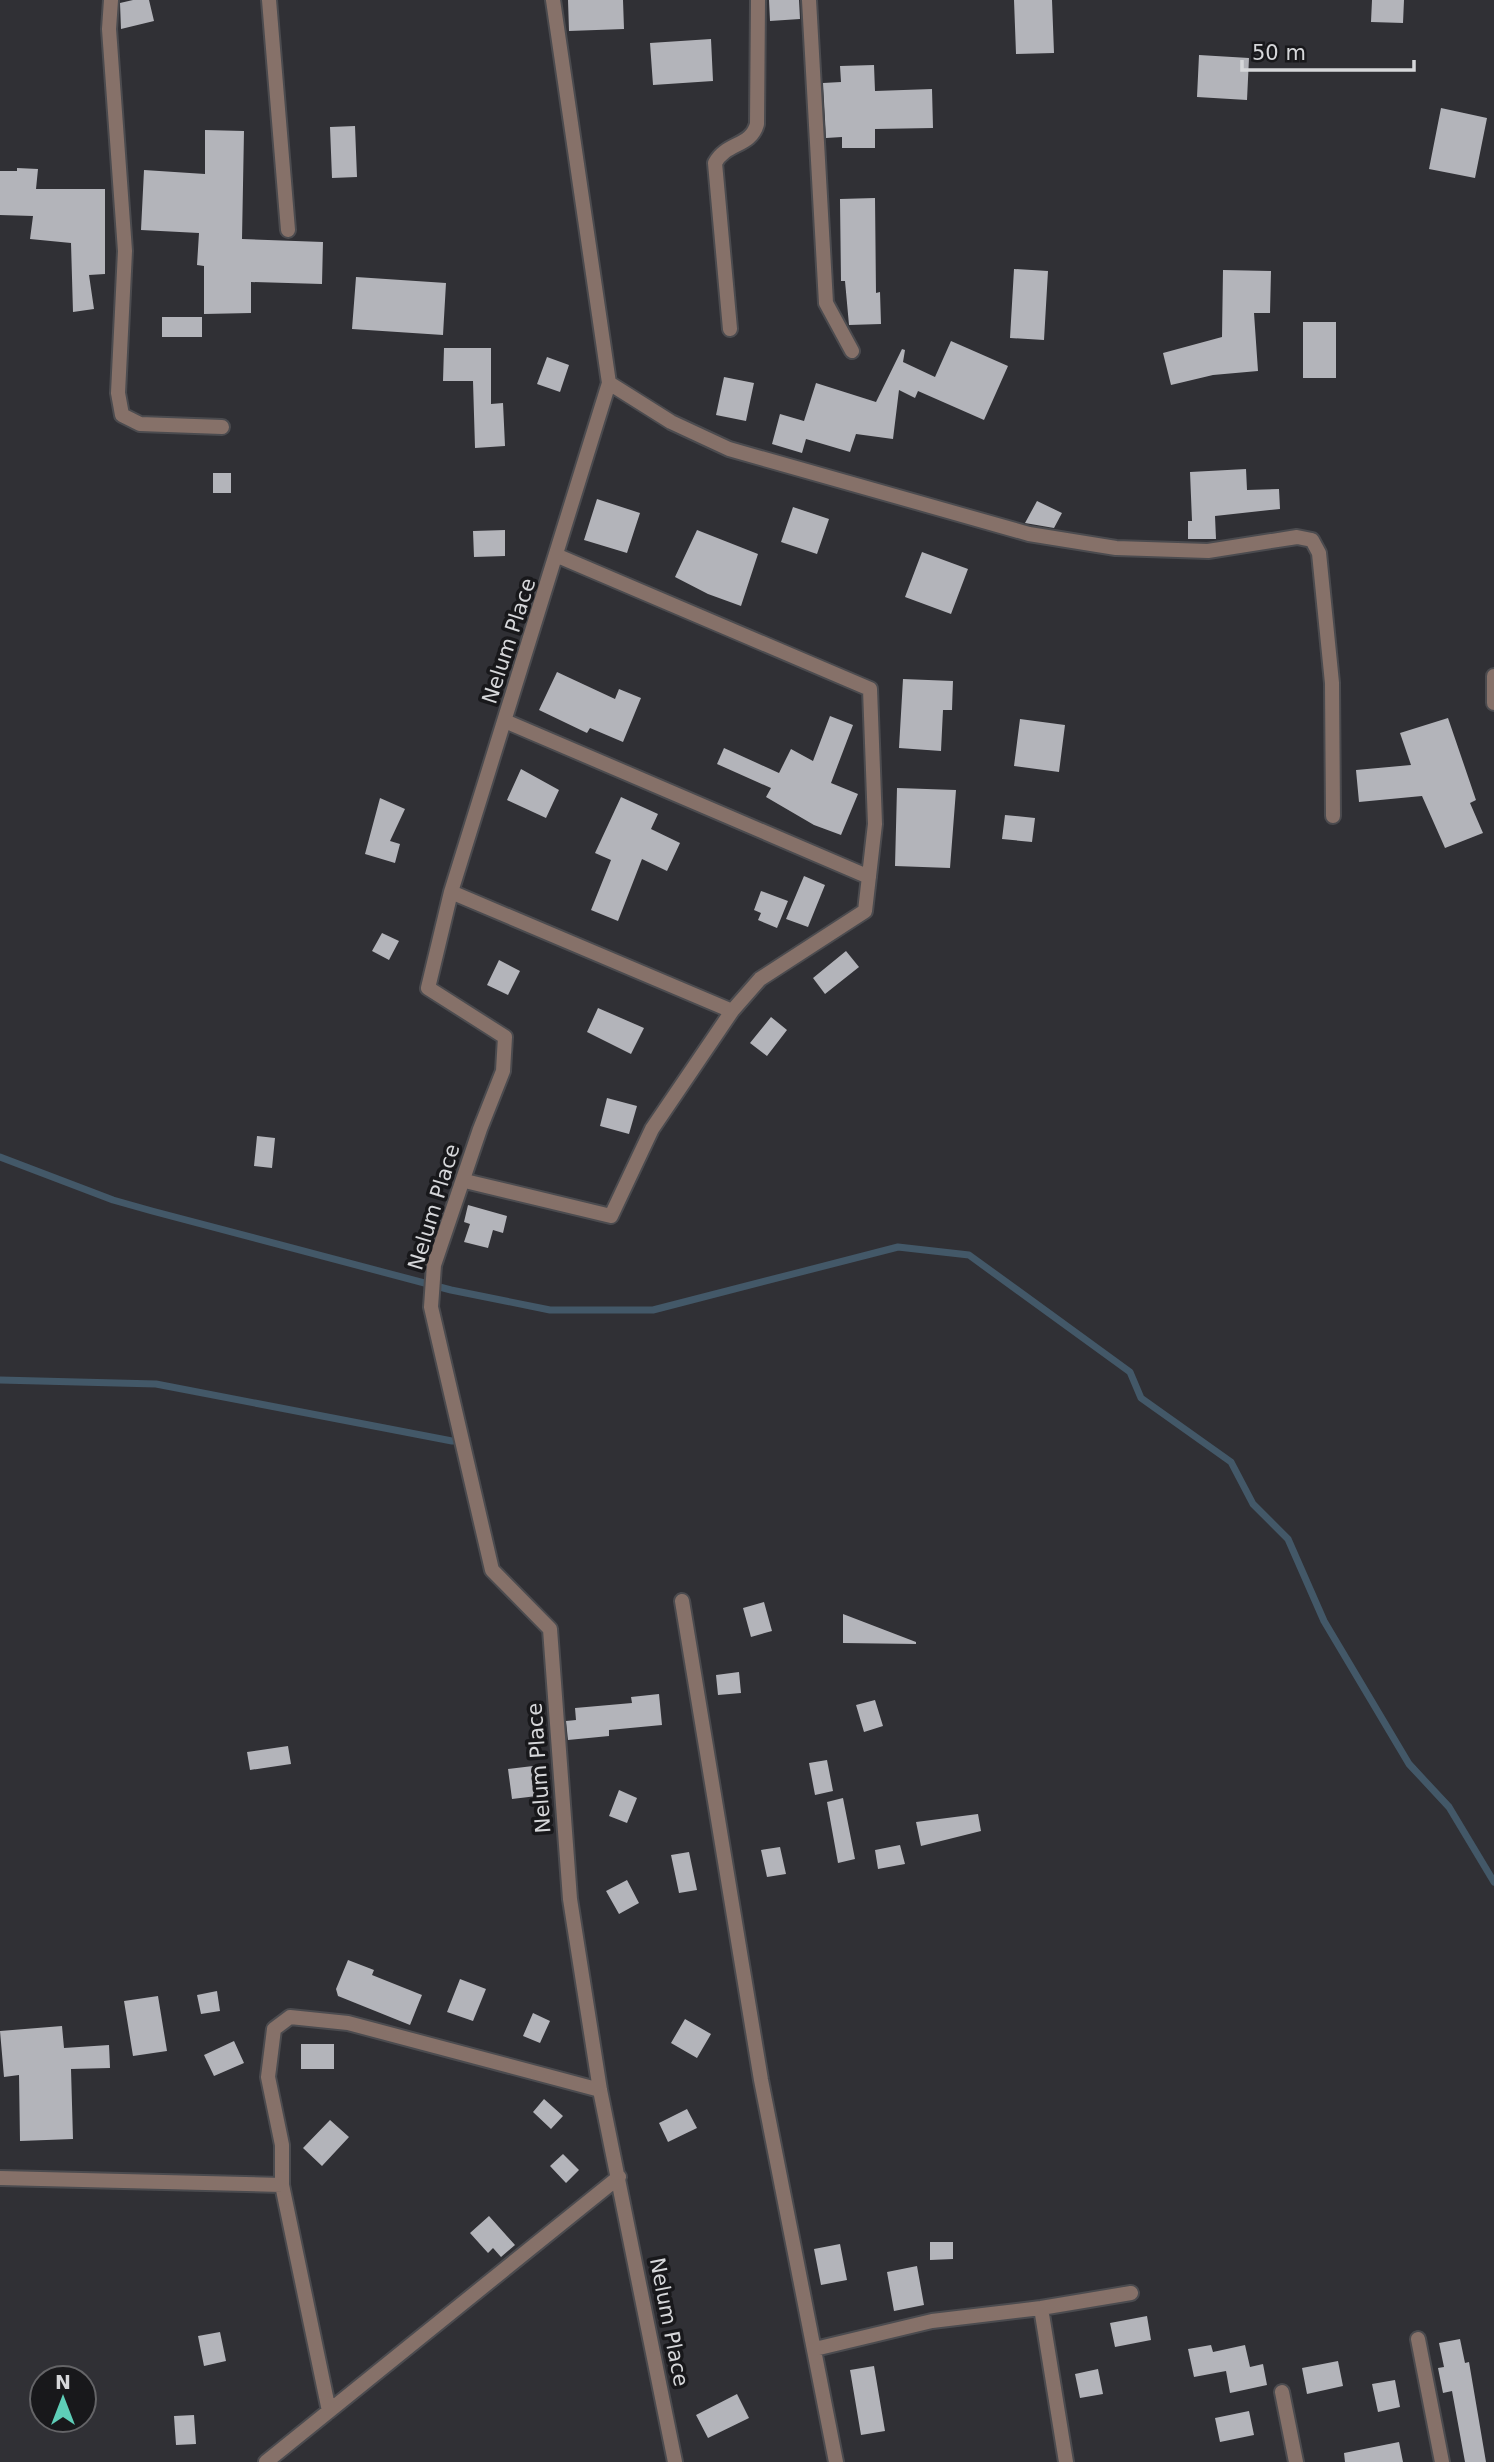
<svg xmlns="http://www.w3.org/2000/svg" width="1494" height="2462" viewBox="0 0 1494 2462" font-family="'DejaVu Sans',sans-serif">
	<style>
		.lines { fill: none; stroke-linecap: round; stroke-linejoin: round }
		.stream { stroke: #435868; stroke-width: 7 }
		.building { fill: #b3b4ba }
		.street-casing { stroke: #4b4b4f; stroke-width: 18 }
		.street { stroke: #867169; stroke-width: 14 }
		.labels { text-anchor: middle; stroke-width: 7; stroke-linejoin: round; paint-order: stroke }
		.street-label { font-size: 21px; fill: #d6d7da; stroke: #18181b }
	</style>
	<rect width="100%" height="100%" fill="#303035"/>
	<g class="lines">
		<path class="stream" d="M 0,1157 L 113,1200 L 152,1211 L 451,1290 L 550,1310 L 653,1310 L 898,1247 L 969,1255 L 1130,1372 L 1141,1398 L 1231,1462 L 1253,1504 L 1288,1539 L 1324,1621 L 1409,1764 L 1449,1807 L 1494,1882
			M 0,1380 L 156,1384 L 452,1441"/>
	</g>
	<path class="building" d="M 133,0 L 149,0 L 154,21 L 121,29 L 120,3 Z
		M 568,0 L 623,0 L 624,29 L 569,31 Z
		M 769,0 L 799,0 L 800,19 L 770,21 Z
		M 1014,0 L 1052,0 L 1054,53 L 1016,54 Z
		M 1372,0 L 1404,0 L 1403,23 L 1371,22 Z
		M 711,39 L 713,81 L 653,85 L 650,43 Z
		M 1199,55 L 1249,58 L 1247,100 L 1197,97 Z
		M 874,65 L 875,91 L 932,89 L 933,128 L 875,129 L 875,148 L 842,148 L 842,137 L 826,138 L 823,83 L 841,82 L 840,66 Z
		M 1441,108 L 1487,118 L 1475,178 L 1429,169 Z
		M 355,126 L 357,177 L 332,178 L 330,127 Z
		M 205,130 L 244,131 L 242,239 L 323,242 L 322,284 L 251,282 L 251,313 L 204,314 L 204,266 L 197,265 L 199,233 L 141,230 L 144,170 L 205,174 Z
		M 17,168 L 38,169 L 36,189 L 105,189 L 105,274 L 89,275 L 94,309 L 73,312 L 71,243 L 30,239 L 33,216 L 0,215 L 0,171 L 17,171 Z
		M 875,198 L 876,293 L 880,292 L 881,324 L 849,325 L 845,281 L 841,281 L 840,199 Z
		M 1014,269 L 1048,271 L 1044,340 L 1010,338 Z
		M 1223,270 L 1271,271 L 1270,313 L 1254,313 L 1258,371 L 1213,375 L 1171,385 L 1163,353 L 1222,337 Z
		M 356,277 L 446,283 L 443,335 L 352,329 Z
		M 162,317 L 202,317 L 202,337 L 162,337 Z
		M 1303,322 L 1336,322 L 1336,378 L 1303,378 Z
		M 951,341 L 1008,366 L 984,420 L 918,391 L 915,398 L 899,390 L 893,439 L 856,434 L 850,452 L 806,439 L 802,453 L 772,444 L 780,414 L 804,421 L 816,383 L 876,402 L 902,349 L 905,350 L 903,362 L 935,377 Z
		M 444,348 L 491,348 L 491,404 L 503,403 L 505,446 L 475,448 L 473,381 L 443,381 Z
		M 547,357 L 569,365 L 560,392 L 537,384 Z
		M 724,377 L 754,383 L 746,421 L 716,415 Z
		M 1246,469 L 1247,490 L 1279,489 L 1280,509 L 1215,516 L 1216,539 L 1188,539 L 1188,521 L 1192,521 L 1190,472 Z
		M 213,473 L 231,473 L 231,493 L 213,493 Z
		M 597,499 L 640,513 L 627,553 L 584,540 Z
		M 1037,501 L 1062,513 L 1054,528 L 1025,523 Z
		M 793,507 L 829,519 L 817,554 L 781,542 Z
		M 505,530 L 505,556 L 474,557 L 473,531 Z
		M 697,530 L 758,554 L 741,606 L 708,594 L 675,577 Z
		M 922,552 L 968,569 L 951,614 L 905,597 Z
		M 557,672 L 615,699 L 619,689 L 641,698 L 623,742 L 590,728 L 587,733 L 539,710 Z
		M 903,679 L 953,681 L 952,710 L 943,710 L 941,751 L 899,748 Z
		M 830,716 L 853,725 L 831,783 L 858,794 L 841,835 L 814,825 L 766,797 L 771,788 L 717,764 L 724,748 L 779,773 L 791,749 L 813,761 Z
		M 1448,718 L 1476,800 L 1470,803 L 1483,833 L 1445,848 L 1422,796 L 1359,802 L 1356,770 L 1411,765 L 1400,733 Z
		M 1020,719 L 1065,725 L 1059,772 L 1014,766 Z
		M 521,769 L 559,790 L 546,818 L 507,800 Z
		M 897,788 L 956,790 L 950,868 L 895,866 Z
		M 621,797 L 658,814 L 651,829 L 680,843 L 667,871 L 642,859 L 618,921 L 591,910 L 611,860 L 595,853 Z
		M 380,798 L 405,809 L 390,841 L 400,844 L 395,863 L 365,854 Z
		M 1005,815 L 1035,818 L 1032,842 L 1002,839 Z
		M 804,876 L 825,885 L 808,927 L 786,919 Z
		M 761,891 L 788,901 L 777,928 L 758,920 L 761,913 L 754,910 Z
		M 382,933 L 399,941 L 389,960 L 372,951 Z
		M 846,951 L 859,967 L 825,994 L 813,978 Z
		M 499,960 L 520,971 L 508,995 L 487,985 Z
		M 598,1008 L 644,1028 L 631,1054 L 587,1032 Z
		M 771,1017 L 787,1030 L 767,1056 L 750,1043 Z
		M 607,1098 L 637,1106 L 629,1134 L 600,1126 Z
		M 257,1136 L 275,1138 L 272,1168 L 254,1166 Z
		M 468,1205 L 507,1216 L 503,1233 L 493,1230 L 488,1248 L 464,1242 L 470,1224 L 464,1222 Z
		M 764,1602 L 772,1631 L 751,1637 L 743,1608 Z
		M 843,1614 L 916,1642 L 916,1644 L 843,1643 Z
		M 739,1672 L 741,1693 L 718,1695 L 716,1675 Z
		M 659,1694 L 662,1725 L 609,1730 L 609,1736 L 568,1740 L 566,1721 L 576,1720 L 575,1708 L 632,1703 L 631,1697 Z
		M 875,1700 L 883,1726 L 864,1732 L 856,1705 Z
		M 288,1746 L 291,1764 L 250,1770 L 247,1752 Z
		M 827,1760 L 833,1791 L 815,1795 L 809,1763 Z
		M 533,1766 L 537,1796 L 512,1799 L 508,1769 Z
		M 619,1790 L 637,1798 L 627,1823 L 609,1816 Z
		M 843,1798 L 855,1859 L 838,1863 L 827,1802 Z
		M 978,1814 L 981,1831 L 921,1846 L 916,1822 Z
		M 900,1845 L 905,1864 L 878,1869 L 875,1850 Z
		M 780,1847 L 786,1874 L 767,1877 L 761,1850 Z
		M 689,1852 L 697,1890 L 679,1893 L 671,1855 Z
		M 627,1880 L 639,1903 L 619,1914 L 606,1891 Z
		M 348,1960 L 374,1970 L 372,1975 L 422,1995 L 410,2025 L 338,1996 L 336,1989 Z
		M 460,1979 L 486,1989 L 473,2021 L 447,2012 Z
		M 217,1991 L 220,2011 L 201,2014 L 197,1995 Z
		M 158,1996 L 167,2051 L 133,2056 L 124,2001 Z
		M 533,2013 L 550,2021 L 540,2043 L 523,2036 Z
		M 685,2019 L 711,2034 L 697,2058 L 671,2043 Z
		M 62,2026 L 64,2048 L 109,2045 L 110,2068 L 71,2069 L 73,2139 L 20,2141 L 19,2075 L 4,2077 L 0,2031 Z
		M 234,2041 L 244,2063 L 214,2076 L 204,2055 Z
		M 301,2044 L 334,2044 L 334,2069 L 301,2069 Z
		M 544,2099 L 563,2116 L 551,2129 L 533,2112 Z
		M 687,2109 L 697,2128 L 668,2142 L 659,2123 Z
		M 330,2120 L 349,2137 L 322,2166 L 303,2148 Z
		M 563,2154 L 579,2170 L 566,2183 L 550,2166 Z
		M 489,2216 L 515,2245 L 501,2257 L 493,2248 L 488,2253 L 470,2233 Z
		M 930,2242 L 953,2242 L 953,2259 L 930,2260 Z
		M 840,2244 L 847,2280 L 821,2285 L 814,2249 Z
		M 917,2266 L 924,2305 L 894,2311 L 887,2272 Z
		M 1147,2316 L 1151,2340 L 1115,2347 L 1110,2323 Z
		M 220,2332 L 226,2361 L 204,2366 L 198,2336 Z
		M 1460,2339 L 1465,2363 L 1469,2362 L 1486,2462 L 1465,2462 L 1452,2391 L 1443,2393 L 1438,2368 L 1444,2367 L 1439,2343 Z
		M 1211,2345 L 1213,2352 L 1245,2345 L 1250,2367 L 1263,2364 L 1267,2385 L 1230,2393 L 1226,2371 L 1194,2377 L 1188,2349 Z
		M 1338,2361 L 1343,2386 L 1307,2394 L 1302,2368 Z
		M 874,2366 L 885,2431 L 861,2435 L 850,2370 Z
		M 1098,2369 L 1103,2394 L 1080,2398 L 1075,2374 Z
		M 1395,2380 L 1400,2407 L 1378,2412 L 1372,2384 Z
		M 737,2394 L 749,2418 L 708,2438 L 696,2415 Z
		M 1249,2411 L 1254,2435 L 1220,2442 L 1215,2418 Z
		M 194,2415 L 196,2444 L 176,2445 L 174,2416 Z
		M 1399,2442 L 1403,2462 L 1345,2462 L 1344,2453 Z"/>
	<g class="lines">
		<defs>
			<path id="street" d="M 111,0 L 109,29 L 125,251 L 118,393 L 122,415 L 140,424 L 222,427
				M 269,0 L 288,230
				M 553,0 L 609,383 L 451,892 L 428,988 L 505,1037 L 503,1071 L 480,1129 L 434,1265 L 431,1307 L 492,1570 L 550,1629 L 570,1899 L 600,2090 L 675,2462
				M 809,0 L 826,303 L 852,351
				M 730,329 L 715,163 C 726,142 751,147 757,124 L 758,0
				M 609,383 L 671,422 L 729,449 L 1029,534 L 1116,548 L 1208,551 L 1297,537 L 1312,540 L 1319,553 L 1332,683 L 1333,816
				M 1494,676 L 1494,703
				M 505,721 L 869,877
				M 451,892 L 732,1011
				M 465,1181 L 611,1216 L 652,1129 L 732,1011 L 760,979 L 865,911 L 875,824 L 870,689 L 558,556
				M 682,1601 L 761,2080 L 836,2462
				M 0,2178 L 282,2185 L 282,2145 L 268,2077 L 274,2029 L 290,2017 L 348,2023 L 600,2090
				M 282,2185 L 329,2411
				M 1041,2308 L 1066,2462
				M 1418,2339 L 1442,2462
				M 815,2349 L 932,2321 L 1041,2308 L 1131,2293
				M 1282,2392 L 1296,2462
				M 266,2462 L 619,2177"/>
		</defs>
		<use href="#street" class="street-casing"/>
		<use href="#street" class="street"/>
	</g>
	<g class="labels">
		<g class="street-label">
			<text transform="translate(509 641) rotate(-72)" y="7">Nelum Place</text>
			<text transform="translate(434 1207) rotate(-73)" y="7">Nelum Place</text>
			<text transform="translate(539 1768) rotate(-94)" y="7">Nelum Place</text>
			<text transform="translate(669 2322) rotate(79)" y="7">Nelum Place</text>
		</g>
	</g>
	<g transform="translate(63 2399)"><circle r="33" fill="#18181b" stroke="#646467" stroke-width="2"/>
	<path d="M0-5L12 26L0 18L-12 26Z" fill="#5eceb8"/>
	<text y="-10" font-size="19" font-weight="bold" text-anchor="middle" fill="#d6d7da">N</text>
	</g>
	<path d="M1242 60v10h172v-10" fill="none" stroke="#d6d7da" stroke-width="3.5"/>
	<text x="1252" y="60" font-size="21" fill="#d6d7da" stroke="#18181b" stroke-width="5" paint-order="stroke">50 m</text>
</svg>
